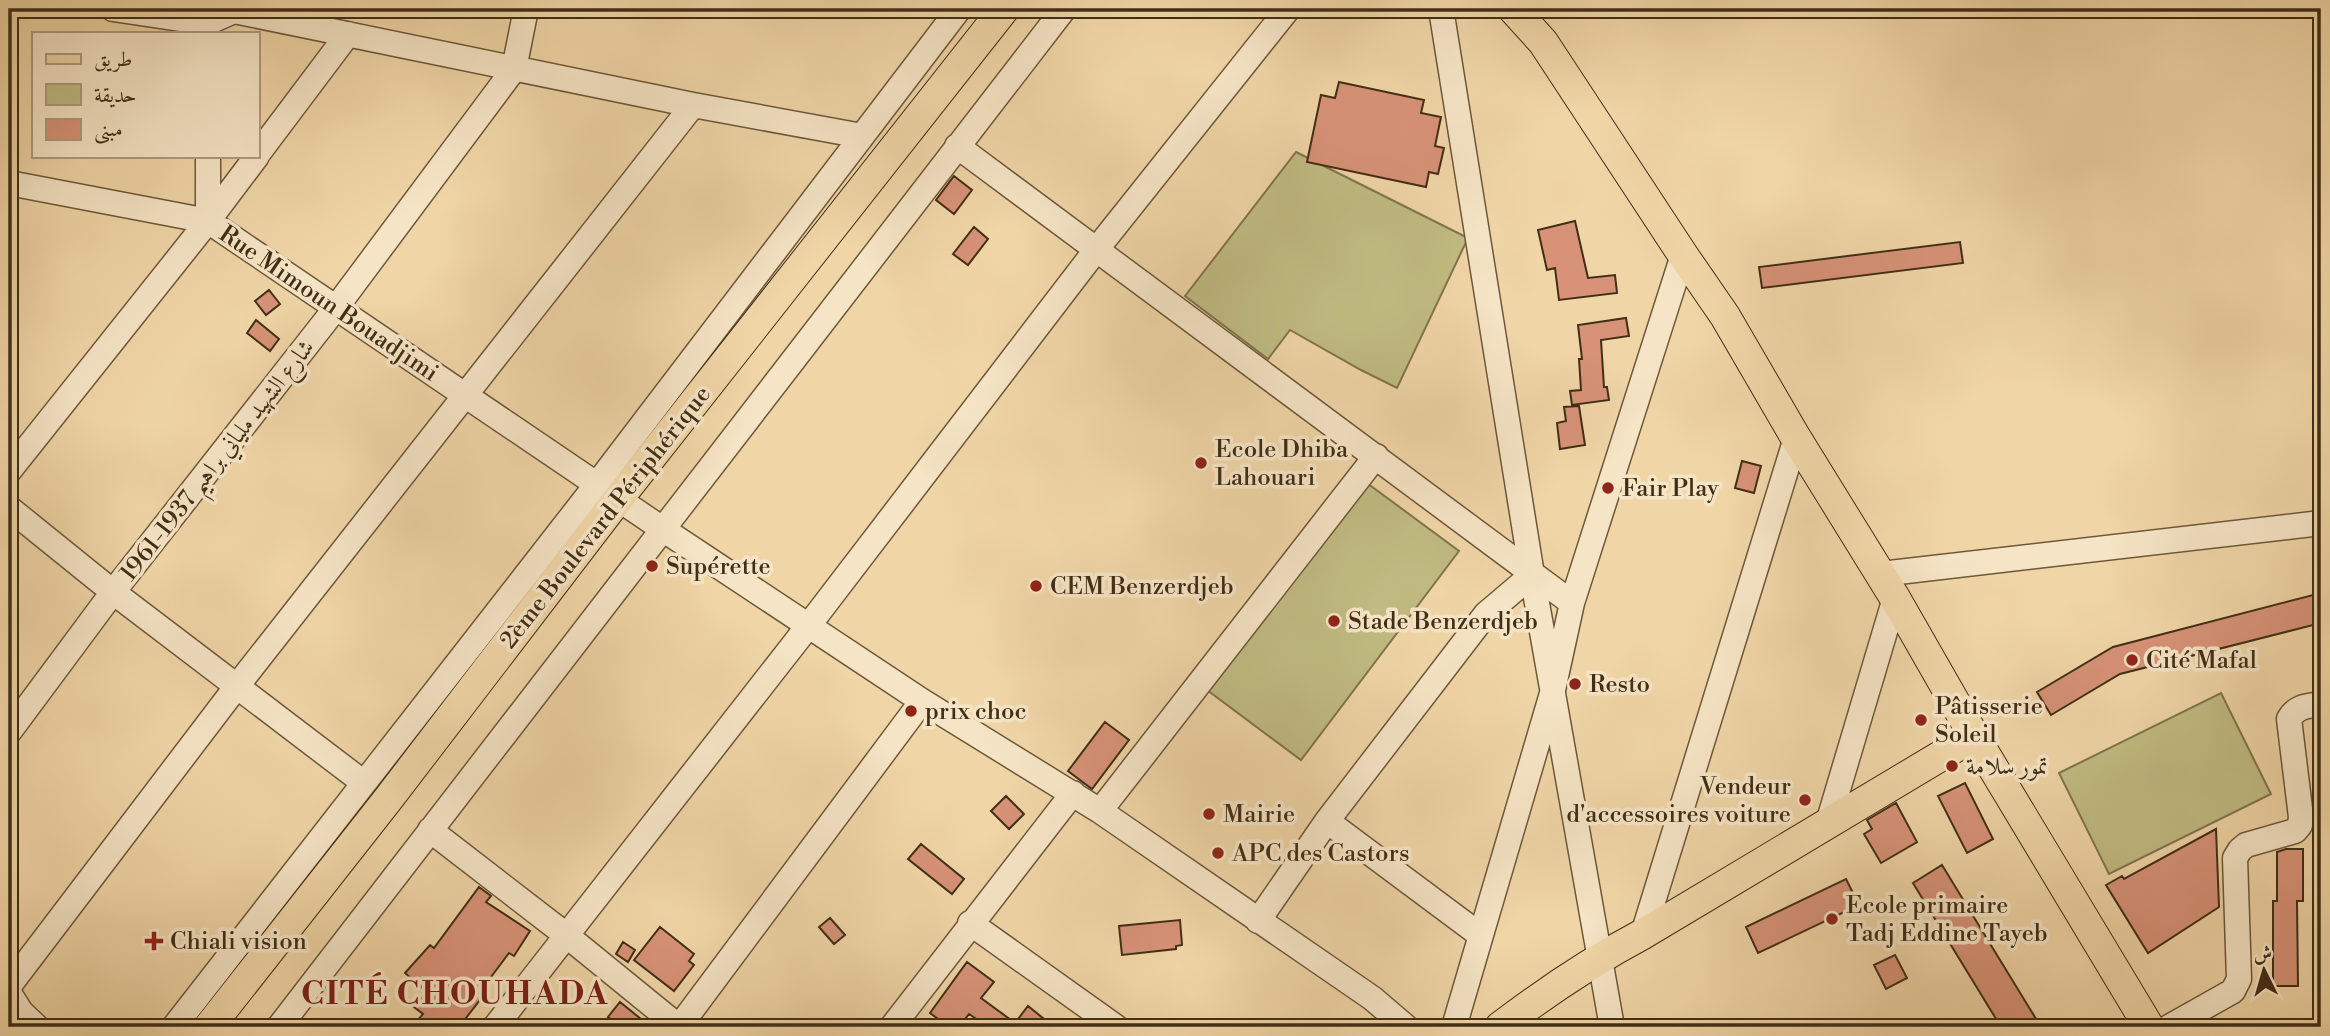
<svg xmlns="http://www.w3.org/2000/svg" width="2330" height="1036" viewBox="0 0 2330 1036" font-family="'Libre Bodoni',Amiri,serif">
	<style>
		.green { fill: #c0bb82; stroke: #80744c; stroke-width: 2 }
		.building { fill: #d79277; stroke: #412e16; stroke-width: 2 }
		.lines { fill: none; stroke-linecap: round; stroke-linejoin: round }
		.minor-casing { stroke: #6d583a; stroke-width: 27 }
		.major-casing { stroke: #412e16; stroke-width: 32 }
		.minor { stroke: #f5e4c5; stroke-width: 24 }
		.major { stroke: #f0d5a6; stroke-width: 30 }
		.poi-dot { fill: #8f2418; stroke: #f5e4c5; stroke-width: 2.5 }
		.labels { text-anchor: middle; stroke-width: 7; stroke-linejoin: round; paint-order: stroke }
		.street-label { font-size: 24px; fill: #412e16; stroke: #f5e4c5 }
		.poi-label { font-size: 24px; fill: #412e16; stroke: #f5e4c5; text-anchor: start }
		.district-label { font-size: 32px; font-weight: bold; letter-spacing: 2px; fill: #7a1f14; stroke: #f5e4c5 }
	</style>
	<rect width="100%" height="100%" fill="#f0d5a6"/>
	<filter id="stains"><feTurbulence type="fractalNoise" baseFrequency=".00286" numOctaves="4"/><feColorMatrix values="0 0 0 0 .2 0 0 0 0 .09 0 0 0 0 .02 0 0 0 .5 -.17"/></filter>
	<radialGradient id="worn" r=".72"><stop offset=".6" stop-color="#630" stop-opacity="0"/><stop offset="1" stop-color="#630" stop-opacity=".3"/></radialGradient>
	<path class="green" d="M 1296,152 L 1468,238 L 1397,388 L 1361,370 L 1290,330 L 1268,359 L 1185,296 Z
		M 1367,483 L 1459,551 L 1301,760 L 1207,690 Z
		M 2221,693 L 2271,794 L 2109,874 L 2059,773 Z"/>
	<path class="building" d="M 1339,82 L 1424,100 L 1421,113 L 1441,117 L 1435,146 L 1444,148 L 1438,174 L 1429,172 L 1426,187 L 1307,162 L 1321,95 L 1335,98 Z
		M 954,176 L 972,190 L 954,214 L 936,200 Z
		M 1575,221 L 1588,278 L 1615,275 L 1617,293 L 1559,300 L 1555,268 L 1547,270 L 1538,230 Z
		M 974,227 L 988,239 L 968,265 L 953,254 Z
		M 1960,242 L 1963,263 L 1762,288 L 1759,267 Z
		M 269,290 L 280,304 L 266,315 L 255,301 Z
		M 1626,318 L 1629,336 L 1601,340 L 1604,387 L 1607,387 L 1609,400 L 1572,405 L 1570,391 L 1581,390 L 1579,359 L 1582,359 L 1578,325 Z
		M 256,320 L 279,339 L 270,351 L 247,333 Z
		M 1579,406 L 1585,445 L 1560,449 L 1557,423 L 1566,421 L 1564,407 Z
		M 1742,461 L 1761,466 L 1754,493 L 1735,488 Z
		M 2321,593 L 2321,623 L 2120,674 L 2051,715 L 2037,692 L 2113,647 Z
		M 1105,722 L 1129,740 L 1092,789 L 1068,771 Z
		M 1965,783 L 1993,839 L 1967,853 L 1938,796 Z
		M 1006,796 L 1024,814 L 1009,829 L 991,811 Z
		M 1896,803 L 1917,842 L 1881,863 L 1864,834 L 1872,829 L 1867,820 Z
		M 2216,829 L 2219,907 L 2148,953 L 2106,885 L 2122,876 L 2124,879 Z
		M 921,844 L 964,879 L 952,894 L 908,859 Z
		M 2286,849 L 2303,849 L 2303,901 L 2297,901 L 2298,986 L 2273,986 L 2273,901 L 2277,901 L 2277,852 Z
		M 1942,865 L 2041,1027 L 2001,1027 L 1913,883 Z
		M 1846,879 L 1859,905 L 1758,953 L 1746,927 Z
		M 479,887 L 491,896 L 486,902 L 530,931 L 514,956 L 509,953 L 479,993 L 483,996 L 459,1027 L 412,1027 L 423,1014 L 414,1007 L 427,992 L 405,973 L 430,945 L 434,948 Z
		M 830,918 L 845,935 L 834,944 L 819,927 Z
		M 1180,920 L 1182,945 L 1176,946 L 1176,949 L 1122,955 L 1119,926 Z
		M 660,927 L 694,954 L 689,961 L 694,965 L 674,991 L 634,960 Z
		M 623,942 L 635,950 L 628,962 L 616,954 Z
		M 1895,955 L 1907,978 L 1886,989 L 1874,965 Z
		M 967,962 L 994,982 L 981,998 L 1015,1023 L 1028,1006 L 1054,1027 L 988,1027 L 969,1014 L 959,1027 L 949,1027 L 930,1013 Z
		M 620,1002 L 641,1019 L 634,1027 L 622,1027 L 608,1017 Z"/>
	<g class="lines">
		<defs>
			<path id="minor" d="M 113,9 L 207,23
				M 1441,9 L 1532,575 L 1612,1027
				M 207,23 L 234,11 L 693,105 L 862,136
				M 957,146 L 1572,603
				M 257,155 L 348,34
				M 208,156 L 208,221
				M 9,183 L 208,221 L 664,530 L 922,701 L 1100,811 L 1372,998 L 1406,1027
				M 9,471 L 208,221 L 257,156
				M 9,508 L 113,592 L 364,783
				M 1881,574 L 2321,523
				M 9,732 L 113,592 L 335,309 L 514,69 L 526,9
				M 1100,811 L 1376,456
				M 1327,821 L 1480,935
				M 1828,823 L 1895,598
				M 430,830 L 566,935 L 679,1027
				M 1258,921 L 1327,821 L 1486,614 L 1532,575
				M 970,923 L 1116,1027
				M 1643,934 L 1796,438
				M 9,986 L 237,686 L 693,105
				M 9,993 L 21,1012 L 37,1027
				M 174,1027 L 597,484 L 959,9
				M 279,1027 L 1064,9
				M 495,1027 L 809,625 L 1096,250 L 1288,9
				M 679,1027 L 922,701
				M 892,1027 L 1073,793
				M 1454,1027 L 1553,690 L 1572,603 L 1683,255
				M 2169,1027 L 2233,991 L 2239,979 L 2235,858 L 2240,850 L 2246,845 L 2295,831 L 2300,825 L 2301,817 L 2289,719 C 2296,706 2308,706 2321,704"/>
			<path id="major" d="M 1513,9 L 1543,42 L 1683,255 L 1725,316 L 1796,438 L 1895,598 L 1974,736 L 2149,1027
				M 209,1027 L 389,798 L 618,499 L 1004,9
				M 1500,1027 C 1546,992 1592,961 1643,934 L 1974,736"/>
		</defs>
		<use href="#minor" class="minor-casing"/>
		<use href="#major" class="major-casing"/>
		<use href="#minor" class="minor"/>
		<use href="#major" class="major"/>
	</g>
	<g class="poi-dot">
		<circle cx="1201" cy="463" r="7"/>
		<circle cx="1608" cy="488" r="7"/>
		<circle cx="652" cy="566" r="7"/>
		<circle cx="1036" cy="586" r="7"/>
		<circle cx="1334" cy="621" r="7"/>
		<circle cx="2132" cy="660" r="7"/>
		<circle cx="1575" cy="684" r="7"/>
		<circle cx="911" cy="711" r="7"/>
		<circle cx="1921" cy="720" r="7"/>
		<circle cx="1952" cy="766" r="7"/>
		<circle cx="1805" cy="800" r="7"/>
		<circle cx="1209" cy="814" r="7"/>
		<circle cx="1218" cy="853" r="7"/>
		<circle cx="1832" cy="919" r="7"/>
		<path d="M150.5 930.5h7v7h7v7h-7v7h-7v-7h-7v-7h7z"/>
	</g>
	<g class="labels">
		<g class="street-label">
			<text transform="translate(329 303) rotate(34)" y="8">Rue Mimoun Bouadjimi</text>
			<text transform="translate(217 460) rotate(-52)" y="8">شارع الشهيد ملياني براهيم 1937-1961</text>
			<text transform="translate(605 517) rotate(-52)" y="8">2ème Boulevard Périphérique</text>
		</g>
		<g class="poi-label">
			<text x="1215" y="457">Ecole Dhiba<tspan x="1215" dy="28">Lahouari</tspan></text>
			<text x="1622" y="496">Fair Play</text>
			<text x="666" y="574">Supérette</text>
			<text x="1050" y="594">CEM Benzerdjeb</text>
			<text x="1348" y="629">Stade Benzerdjeb</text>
			<text x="2146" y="668">Cité Mafal</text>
			<text x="1589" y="692">Resto</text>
			<text x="1935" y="714">Pâtisserie<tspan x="1935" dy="28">Soleil</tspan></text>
			<text x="925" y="719">prix choc</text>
			<text x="1966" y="774">تمور سلامة</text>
			<text x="1791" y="794" text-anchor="end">Vendeur<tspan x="1791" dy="28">d'accessoires voiture</tspan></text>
			<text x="1223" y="822">Mairie</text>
			<text x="1232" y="861">APC des Castors</text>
			<text x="1846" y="913">Ecole primaire<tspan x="1846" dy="28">Tadj Eddine Tayeb</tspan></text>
			<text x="170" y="949">Chiali vision</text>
		</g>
		<g class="district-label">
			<text x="455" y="1004">CITÉ CHOUHADA</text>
		</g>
	</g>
	<rect width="2330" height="1036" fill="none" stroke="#f0d5a6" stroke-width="35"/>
	<rect x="10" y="10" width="2309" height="1015" fill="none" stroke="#412e16" stroke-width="3.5"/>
	<rect x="18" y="18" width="2295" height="1001" fill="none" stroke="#412e16" stroke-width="2"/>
	<rect x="32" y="32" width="228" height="126" fill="#f5e4c5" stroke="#ad9b7f" stroke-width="2"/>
	<rect x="46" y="54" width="35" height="10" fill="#f0d5a6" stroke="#ad9b7f" stroke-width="2"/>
	<text x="94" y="66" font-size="21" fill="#412e16">طريق</text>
	<rect x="46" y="84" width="35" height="21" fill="#c0bb82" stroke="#ad9b7f" stroke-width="2"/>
	<text x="94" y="102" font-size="21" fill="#412e16">حديقة</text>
	<rect x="46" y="119" width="35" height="21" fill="#d79277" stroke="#ad9b7f" stroke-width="2"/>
	<text x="94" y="136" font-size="21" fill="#412e16">مبنى</text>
	<g transform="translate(2264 970) rotate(355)" stroke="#f5e4c5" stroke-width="5" paint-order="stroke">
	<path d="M0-5L12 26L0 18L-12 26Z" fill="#412e16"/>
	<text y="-10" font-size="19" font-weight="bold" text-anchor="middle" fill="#412e16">ش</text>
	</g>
	<rect width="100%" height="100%" filter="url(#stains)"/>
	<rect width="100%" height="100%" fill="url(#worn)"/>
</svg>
